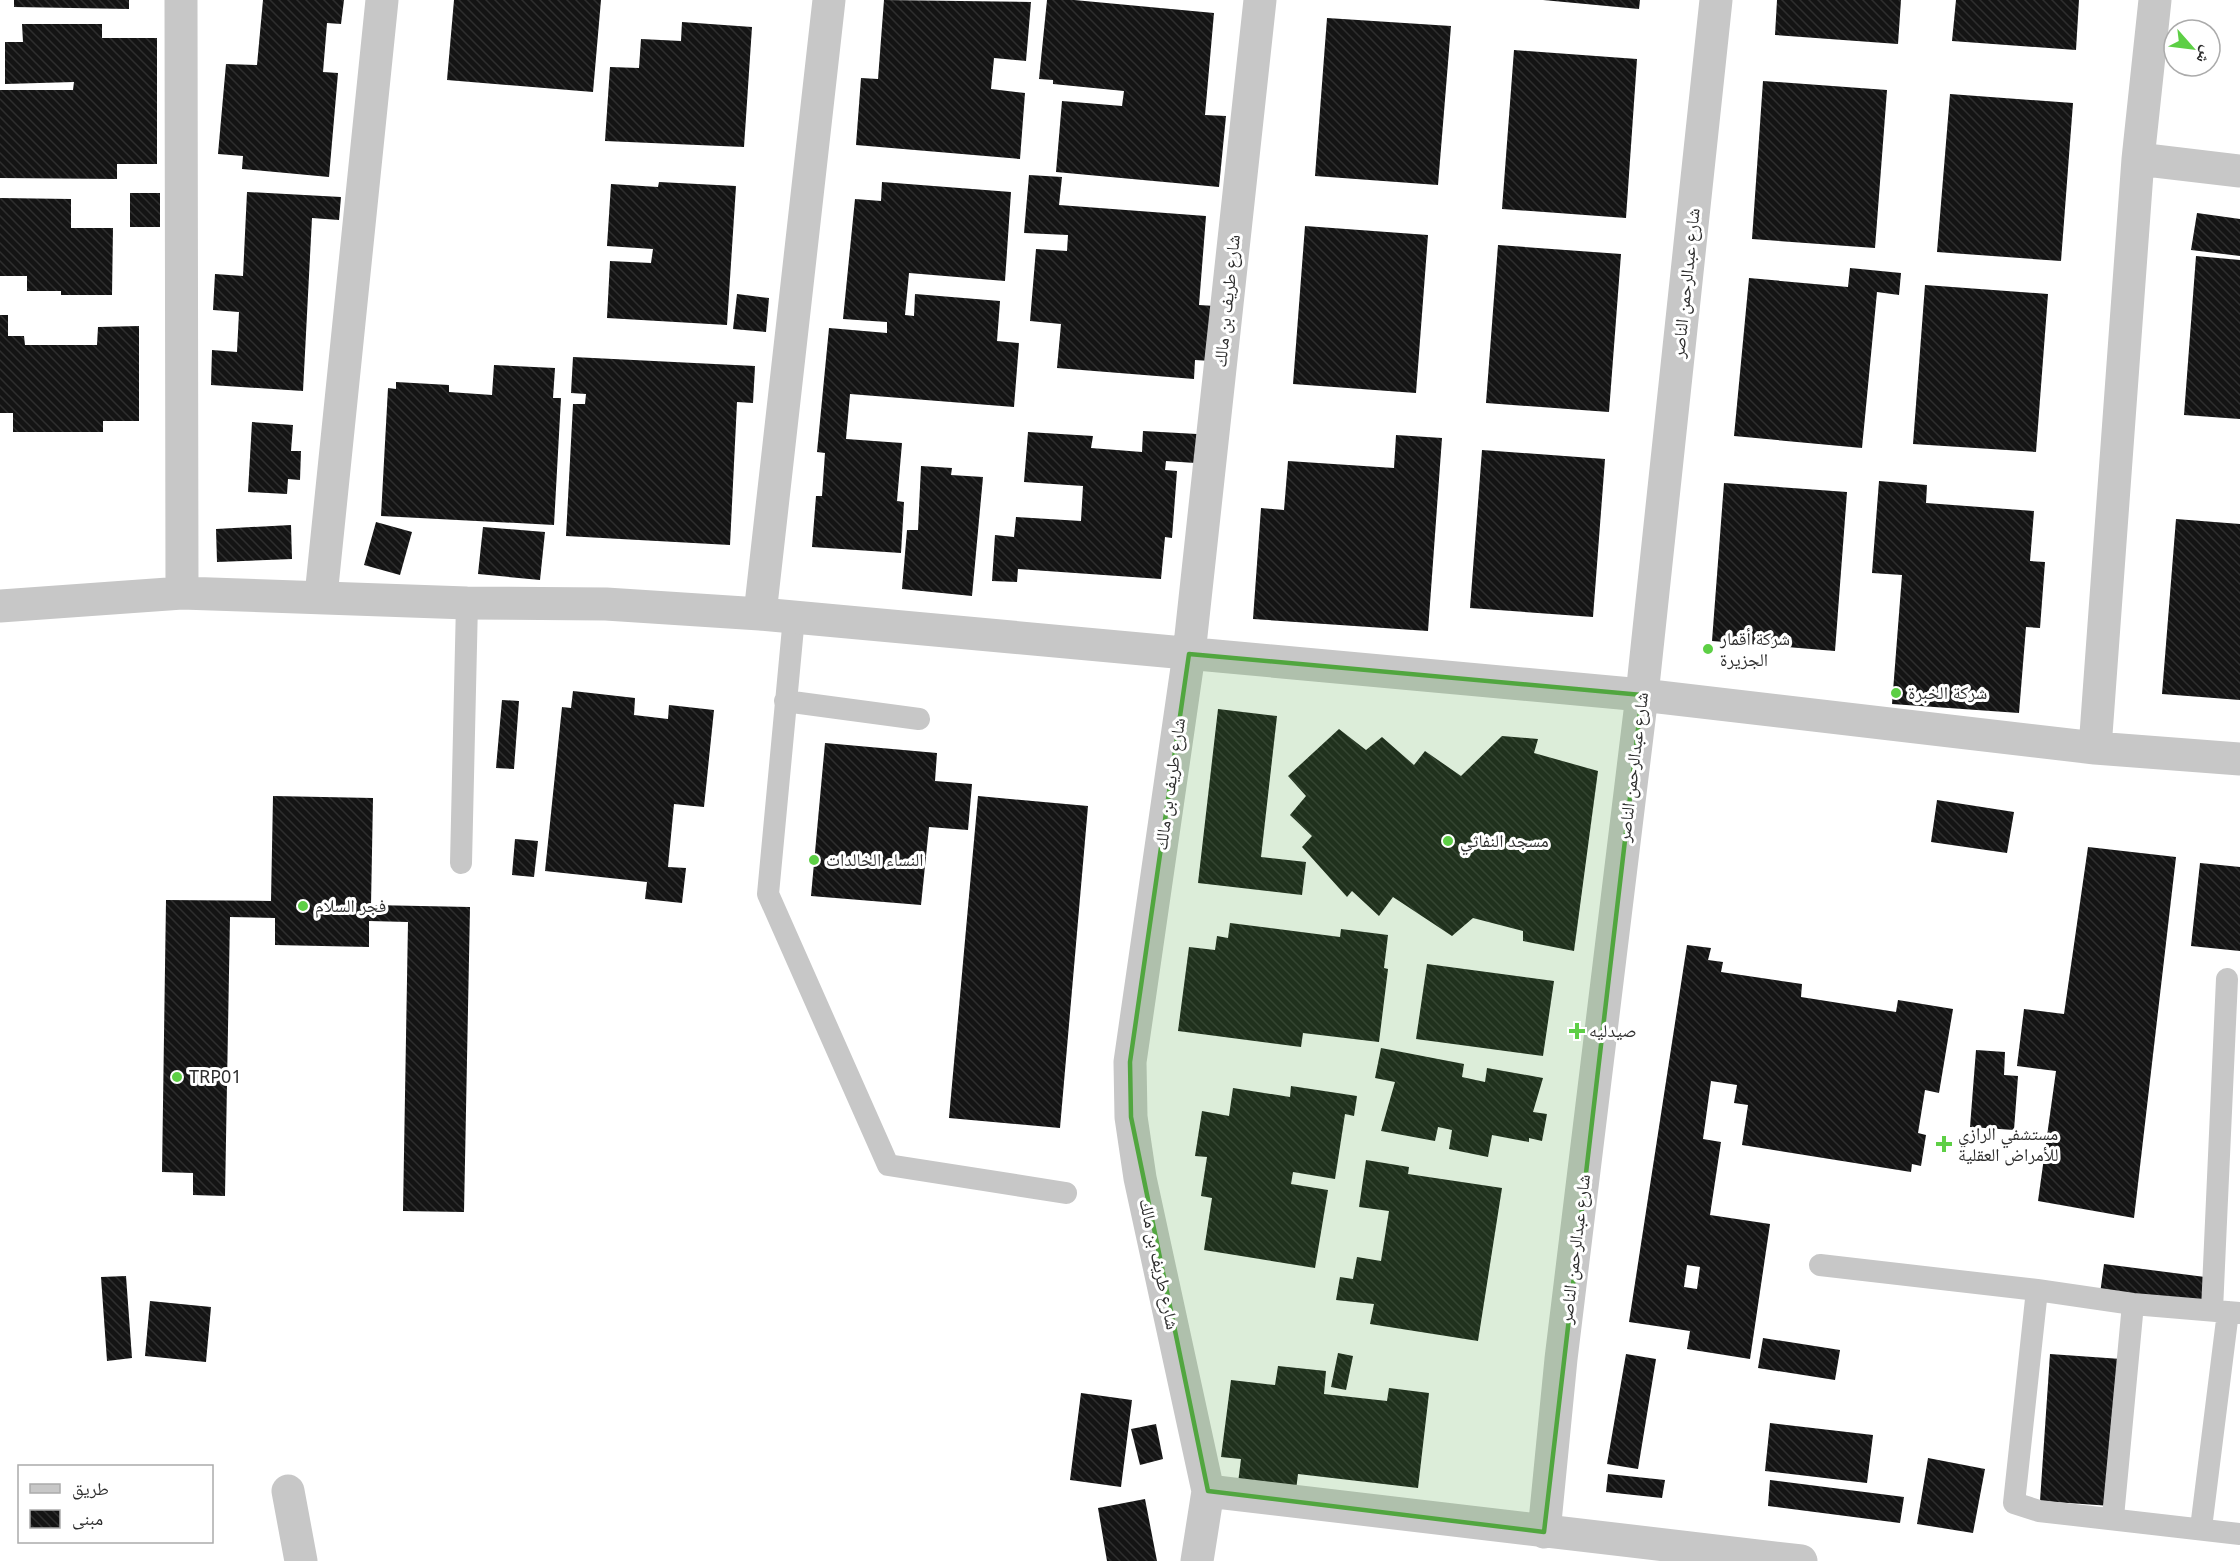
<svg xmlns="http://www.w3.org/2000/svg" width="2240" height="1561" viewBox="0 0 2240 1561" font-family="'Noto Sans','Noto Naskh Arabic',sans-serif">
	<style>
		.building { fill: url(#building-back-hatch); fill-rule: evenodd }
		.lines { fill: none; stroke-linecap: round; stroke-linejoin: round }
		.lane { stroke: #c7c7c7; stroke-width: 22 }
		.street { stroke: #c7c7c7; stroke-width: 33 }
		.marked { fill: #51a63f; fill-opacity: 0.2; stroke: #51a63f; stroke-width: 4.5; stroke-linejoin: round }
		.poi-dot { fill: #5dcf45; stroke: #fff; stroke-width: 2 }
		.labels { text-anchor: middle; stroke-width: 6; stroke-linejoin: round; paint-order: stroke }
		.street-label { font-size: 18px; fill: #2d2d2d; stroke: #fff }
		.poi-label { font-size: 18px; fill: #2d2d2d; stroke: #fff; text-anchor: start }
	</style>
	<defs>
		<pattern id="building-back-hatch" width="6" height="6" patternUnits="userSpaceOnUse" patternTransform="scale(1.5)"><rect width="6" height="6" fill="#141414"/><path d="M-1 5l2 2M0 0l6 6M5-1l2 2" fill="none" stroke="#2e2e2e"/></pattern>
	</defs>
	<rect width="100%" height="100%" fill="#fff"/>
	<path class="building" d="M 14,0 L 129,0 L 129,9 L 14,7 Z
		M 263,0 L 344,0 L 341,24 L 327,23 L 323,72 L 338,73 L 329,177 L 242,169 L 243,156 L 218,154 L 226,64 L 257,65 Z
		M 454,0 L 601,0 L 593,92 L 447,80 Z
		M 884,0 L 1031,2 L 1026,61 L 994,58 L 991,89 L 1025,93 L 1020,159 L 856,145 L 861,78 L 878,79 Z
		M 1047,0 L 1074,0 L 1214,13 L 1205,115 L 1226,116 L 1219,187 L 1056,172 L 1062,101 L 1122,106 L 1124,91 L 1053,84 L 1053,80 L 1039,79 Z
		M 1543,0 L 1640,0 L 1639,9 Z
		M 1777,0 L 1901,0 L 1898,44 L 1775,35 Z
		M 1956,0 L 2079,0 L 2076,50 L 1952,41 Z
		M 1327,18 L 1451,26 L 1438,185 L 1315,176 Z
		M 682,22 L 752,27 L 744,147 L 605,141 L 610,67 L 639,68 L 641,39 L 681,41 Z
		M 22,24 L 102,24 L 102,38 L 157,38 L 157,164 L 117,164 L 117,179 L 0,178 L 0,90 L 73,90 L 74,82 L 5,84 L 5,42 L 23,42 Z
		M 1514,50 L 1637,59 L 1626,218 L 1502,209 Z
		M 1763,81 L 1887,90 L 1875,248 L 1752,239 Z
		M 1950,94 L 2073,103 L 2061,261 L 1937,252 Z
		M 1029,175 L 1062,177 L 1059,205 L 1206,216 L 1199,305 L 1215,306 L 1211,361 L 1195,360 L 1194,379 L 1057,368 L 1061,324 L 1030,321 L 1036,249 L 1067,251 L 1068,235 L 1024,233 Z
		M 659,182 L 736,186 L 727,325 L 607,318 L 610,261 L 651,263 L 653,249 L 607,246 L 611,184 L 658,187 Z
		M 882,182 L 1011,192 L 1005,281 L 909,273 L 905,315 L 914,316 L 915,294 L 1000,301 L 997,341 L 1019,343 L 1014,407 L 850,394 L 846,439 L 902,443 L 897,501 L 904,502 L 901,553 L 812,547 L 816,496 L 822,496 L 825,453 L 817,452 L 829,328 L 887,333 L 887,322 L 843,319 L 855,199 L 881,201 Z
		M 247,192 L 341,197 L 339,220 L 312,218 L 303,391 L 211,385 L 212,350 L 237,352 L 239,312 L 213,310 L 215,274 L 243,276 Z
		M 130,193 L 160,193 L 160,227 L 130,227 Z
		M 0,198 L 71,199 L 71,228 L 113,228 L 112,295 L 61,295 L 61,291 L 27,291 L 27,276 L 0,276 Z
		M 2197,213 L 2240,219 L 2240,256 L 2191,250 Z
		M 1305,226 L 1428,235 L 1416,393 L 1293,384 Z
		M 1498,245 L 1621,254 L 1609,412 L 1486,403 Z
		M 2196,256 L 2240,260 L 2240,419 L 2184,415 Z
		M 1850,268 L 1901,273 L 1899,295 L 1877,292 L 1862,448 L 1734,436 L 1749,278 L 1848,287 Z
		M 1925,285 L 2048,294 L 2036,452 L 1913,444 Z
		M 737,294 L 769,298 L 766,332 L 733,329 Z
		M 0,315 L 8,315 L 8,336 L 24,336 L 25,345 L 97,345 L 98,327 L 139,326 L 139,421 L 103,421 L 103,432 L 13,432 L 13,413 L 0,413 Z
		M 573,357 L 755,366 L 753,403 L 737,402 L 730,545 L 566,536 L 573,404 L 585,404 L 586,394 L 571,393 Z
		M 494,365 L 555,368 L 553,398 L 561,398 L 554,525 L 381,516 L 388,388 L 396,389 L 396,382 L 449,385 L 449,392 L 492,395 Z
		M 252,422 L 293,425 L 291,451 L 301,451 L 300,480 L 288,479 L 287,494 L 248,492 Z
		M 1143,431 L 1197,434 L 1195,463 L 1166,461 L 1165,470 L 1177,471 L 1172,538 L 1165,537 L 1161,579 L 1018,569 L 1017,582 L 992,581 L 995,535 L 1014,537 L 1016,517 L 1081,521 L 1083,486 L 1024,482 L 1028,432 L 1093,436 L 1091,448 L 1142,452 Z
		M 1396,435 L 1442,438 L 1428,631 L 1253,619 L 1261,508 L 1284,510 L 1288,461 L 1394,468 Z
		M 1482,450 L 1605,459 L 1593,617 L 1470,608 Z
		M 921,466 L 952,468 L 951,475 L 983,477 L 972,596 L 902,589 L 907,530 L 918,530 Z
		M 1879,481 L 1927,485 L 1926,503 L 2034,511 L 2030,561 L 2045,562 L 2040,628 L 2026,627 L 2019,713 L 1892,704 L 1902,575 L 1872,573 Z
		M 1724,483 L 1847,492 L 1835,651 L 1712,641 Z
		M 2176,519 L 2240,524 L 2240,700 L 2162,694 Z
		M 376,522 L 412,532 L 400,575 L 364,565 Z
		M 291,525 L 292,559 L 217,562 L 216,529 Z
		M 483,527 L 545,532 L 540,580 L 478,574 Z
		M 573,691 L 635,698 L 634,715 L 668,719 L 669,705 L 714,710 L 704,807 L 674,804 L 668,867 L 686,868 L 682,903 L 645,899 L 647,882 L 545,871 L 562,707 L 571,708 Z
		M 502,700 L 519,701 L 514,769 L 496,768 Z
		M 1218,709 L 1277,716 L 1261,857 L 1306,862 L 1302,895 L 1198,883 Z
		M 1339,729 L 1366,750 L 1382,737 L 1414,765 L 1425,751 L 1461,776 L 1502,736 L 1538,739 L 1534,753 L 1598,771 L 1574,951 L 1523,941 L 1523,931 L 1473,918 L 1452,936 L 1393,897 L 1379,916 L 1352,891 L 1347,897 L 1302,847 L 1312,836 L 1290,815 L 1306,796 L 1288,776 Z
		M 825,743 L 937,753 L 935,781 L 972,784 L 968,830 L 929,827 L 921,905 L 811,896 Z
		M 273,796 L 373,798 L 371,905 L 470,907 L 464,1212 L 403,1211 L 408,922 L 369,921 L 369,947 L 275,945 L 275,918 L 230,917 L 225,1196 L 193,1195 L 193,1173 L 162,1172 L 166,900 L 271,901 Z
		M 978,796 L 1088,806 L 1060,1128 L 949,1118 Z
		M 1937,800 L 2014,812 L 2007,853 L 1931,842 Z
		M 515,839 L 538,841 L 534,877 L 512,875 Z
		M 2088,847 L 2176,857 L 2134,1218 L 2038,1201 L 2056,1071 L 2017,1066 L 2024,1009 L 2064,1014 Z
		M 2200,863 L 2240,867 L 2240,951 L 2191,946 Z
		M 1230,923 L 1340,937 L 1341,929 L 1388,935 L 1384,968 L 1388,969 L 1379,1042 L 1303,1033 L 1301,1047 L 1178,1031 L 1189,947 L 1215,950 L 1217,936 L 1228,938 Z
		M 1687,945 L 1711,948 L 1708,960 L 1723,962 L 1721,972 L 1802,984 L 1801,997 L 1896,1012 L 1898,1000 L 1953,1009 L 1939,1093 L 1925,1090 L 1918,1133 L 1926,1135 L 1921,1166 L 1912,1164 L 1911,1172 L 1742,1145 L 1748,1105 L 1734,1103 L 1737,1085 L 1711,1081 L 1703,1139 L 1721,1142 L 1710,1215 L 1770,1224 L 1750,1359 L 1687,1349 L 1690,1331 L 1629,1322 ZM 1687,1265 L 1700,1267 L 1697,1289 L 1684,1287 Z
		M 1427,964 L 1554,981 L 1543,1056 L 1416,1039 Z
		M 1381,1048 L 1464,1064 L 1462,1077 L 1485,1082 L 1487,1068 L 1543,1078 L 1533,1112 L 1547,1114 L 1542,1141 L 1529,1138 L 1529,1142 L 1492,1135 L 1488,1157 L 1449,1149 L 1452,1130 L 1438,1127 L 1435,1141 L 1381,1131 L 1395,1082 L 1375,1078 Z
		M 1976,1050 L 2005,1052 L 2004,1075 L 2018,1076 L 2014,1130 L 1970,1127 Z
		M 1291,1086 L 1357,1096 L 1354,1116 L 1345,1114 L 1335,1179 L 1293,1172 L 1291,1184 L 1328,1190 L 1315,1268 L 1204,1250 L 1212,1198 L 1201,1196 L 1207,1157 L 1195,1156 L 1202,1111 L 1229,1116 L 1233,1088 L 1290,1097 Z
		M 1366,1160 L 1409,1167 L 1408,1174 L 1502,1188 L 1478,1341 L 1370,1324 L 1374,1304 L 1336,1300 L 1340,1277 L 1353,1279 L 1357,1257 L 1381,1261 L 1389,1211 L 1359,1207 Z
		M 2104,1264 L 2205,1277 L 2201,1307 L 2100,1294 Z
		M 126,1276 L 132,1358 L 107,1361 L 101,1277 Z
		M 150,1301 L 211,1307 L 206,1362 L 145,1356 Z
		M 1763,1338 L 1840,1350 L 1835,1380 L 1758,1368 Z
		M 1338,1353 L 1353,1356 L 1346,1390 L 1331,1387 Z
		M 1626,1354 L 1656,1359 L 1638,1469 L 1607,1464 Z
		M 2050,1354 L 2121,1359 L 2111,1506 L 2040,1501 Z
		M 1278,1366 L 1326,1371 L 1324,1394 L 1387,1401 L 1389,1388 L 1429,1393 L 1418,1488 L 1298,1474 L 1296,1490 L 1238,1483 L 1241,1459 L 1221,1457 L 1231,1380 L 1275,1385 Z
		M 1081,1393 L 1132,1400 L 1121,1487 L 1070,1480 Z
		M 1770,1423 L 1873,1435 L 1867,1483 L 1765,1471 Z
		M 1156,1424 L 1163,1459 L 1140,1465 L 1131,1429 Z
		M 1928,1458 L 1985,1469 L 1973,1533 L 1917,1524 Z
		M 1608,1474 L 1665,1480 L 1662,1498 L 1606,1492 Z
		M 1770,1480 L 1904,1497 L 1900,1523 L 1768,1506 Z
		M 1145,1499 L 1157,1561 L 1107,1561 L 1098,1508 Z"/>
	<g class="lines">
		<path class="lane" d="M 794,617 L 768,894 L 888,1165 L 1066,1193
			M 785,701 L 919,719
			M 461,863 L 467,603
			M 1820,1265 L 2037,1290 L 2133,1304 L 2240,1313
			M 2037,1290 L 2014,1503 L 2039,1511 L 2240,1534
			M 2212,1310 L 2227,979
			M 2113,1517 L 2133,1304
			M 2201,1528 L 2228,1312"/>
		<path class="street" d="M 181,0 L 182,593
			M 2138,159 L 2240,171
			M 321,596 L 382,0
			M 0,606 L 182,593 L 467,603 L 606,604 L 760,614 L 1642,695 L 2095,748 L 2240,759
			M 760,614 L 829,0
			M 2095,748 L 2138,159 L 2155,0
			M 288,1491 L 301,1561
			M 1208,1491 L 1801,1561
			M 1544,1532 L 1561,1359 L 1642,695 L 1716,0
			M 1197,1561 L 1208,1491 L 1140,1178 L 1131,1117 L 1130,1062 L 1189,654 L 1260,0"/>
	</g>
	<path class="marked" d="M 1189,654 L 1642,695 L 1544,1532 L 1208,1491 L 1131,1117 L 1130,1062 Z"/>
	<g class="poi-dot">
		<circle cx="1708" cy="649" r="6"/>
		<circle cx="1896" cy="693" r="6"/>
		<circle cx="1448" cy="841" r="6"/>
		<circle cx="814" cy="860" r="6"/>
		<circle cx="303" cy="906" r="6"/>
		<path d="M1574 1022h6v6h6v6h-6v6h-6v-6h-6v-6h6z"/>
		<circle cx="177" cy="1077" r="6"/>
		<path d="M1941 1135h6v6h6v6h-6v6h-6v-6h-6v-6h6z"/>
	</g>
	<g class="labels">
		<g class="street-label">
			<text transform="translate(1686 283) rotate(-84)" y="6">شارع عبدالرحمن الناصر</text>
			<text transform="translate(1227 301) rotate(-84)" y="6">شارع طريف بن مالك</text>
			<text transform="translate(1633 767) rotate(-83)" y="6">شارع عبدالرحمن الناصر</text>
			<text transform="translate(1170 784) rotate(-82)" y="6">شارع طريف بن مالك</text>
			<text transform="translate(1575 1249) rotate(-83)" y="6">شارع عبدالرحمن الناصر</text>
			<text transform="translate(1159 1264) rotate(78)" y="6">شارع طريف بن مالك</text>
		</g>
		<g class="poi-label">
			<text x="1720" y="645">شركة أقمار<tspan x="1720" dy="21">الجزيرة</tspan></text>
			<text x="1908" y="699">شركة الخبرة</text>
			<text x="1460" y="847">مسجد النفاثي</text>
			<text x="826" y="866">النساء الخالدات</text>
			<text x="315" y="912">فجر السلام</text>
			<text x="1589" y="1037">صيدليه</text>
			<text x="189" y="1083">TRP01</text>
			<text x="1958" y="1140">مستشفي الرازي<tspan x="1958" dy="21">للأمراض العقلية</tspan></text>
		</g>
	</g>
	<rect x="18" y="1465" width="195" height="78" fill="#ffffff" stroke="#ababab" stroke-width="1.5"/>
	<rect x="30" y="1484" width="30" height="9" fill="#c7c7c7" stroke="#ababab" stroke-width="1.5"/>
	<text x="72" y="1495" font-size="18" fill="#2d2d2d">طريق</text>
	<rect x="30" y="1510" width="30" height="18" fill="url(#building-back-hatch)" stroke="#ababab" stroke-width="1.5"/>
	<text x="72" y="1525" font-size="18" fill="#2d2d2d">مبنى</text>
	<g transform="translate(2192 48) rotate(118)"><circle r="28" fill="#ffffff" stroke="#ababab" stroke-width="1.5"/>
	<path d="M0-4.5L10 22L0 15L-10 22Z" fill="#5dcf45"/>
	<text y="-9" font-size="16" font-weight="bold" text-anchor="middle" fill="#2d2d2d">ش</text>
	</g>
</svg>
